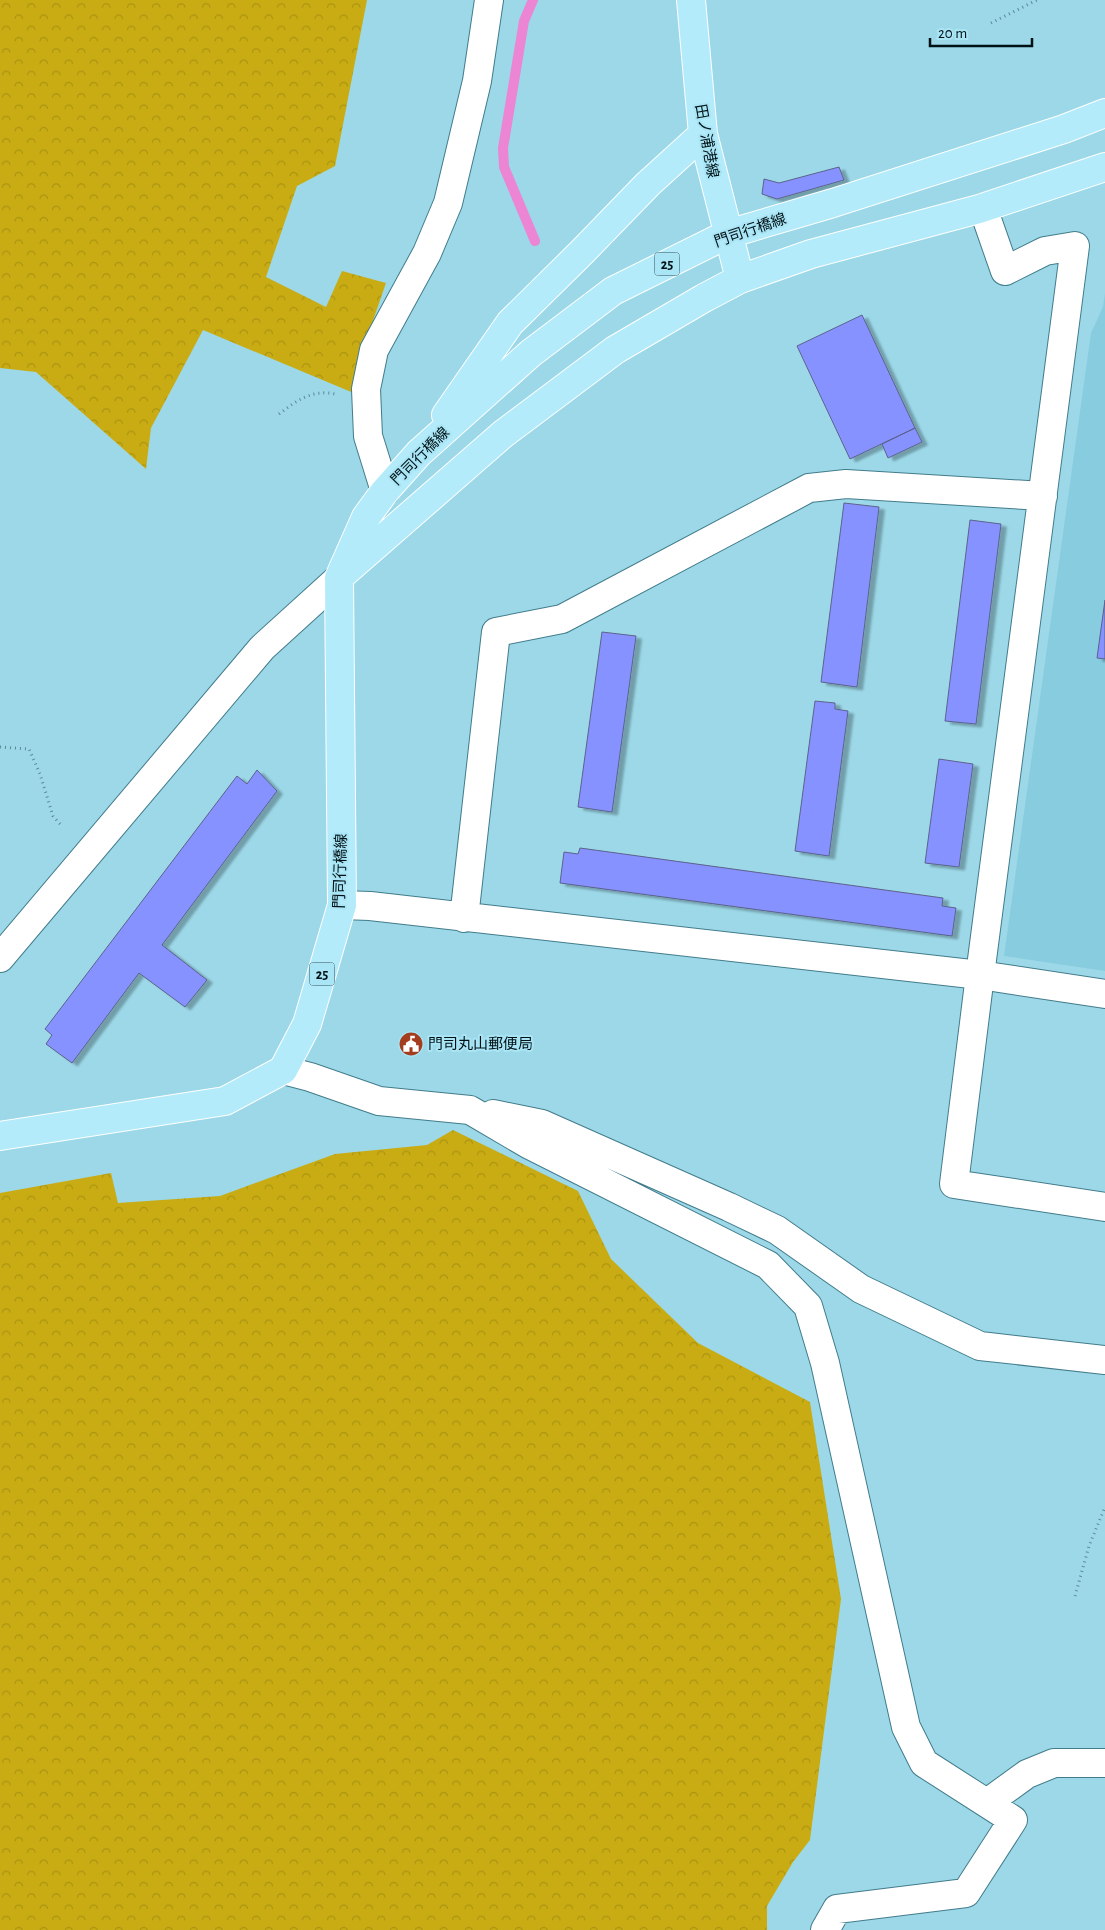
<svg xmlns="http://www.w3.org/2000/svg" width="1105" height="1930" viewBox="0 0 1105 1930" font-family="'Alegreya Sans','Noto Sans JP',sans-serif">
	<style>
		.built { fill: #88ccdf }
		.forest { fill: url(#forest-crowns) }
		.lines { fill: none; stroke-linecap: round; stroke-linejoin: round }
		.stream { stroke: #ec85d4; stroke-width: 10 }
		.building { fill: #8692ff; stroke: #5c628b; filter: url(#shadow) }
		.minor-casing { stroke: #427c8b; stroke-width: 30 }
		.major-casing { stroke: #fff; stroke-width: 30 }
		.path { stroke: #5e8995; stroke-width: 3; stroke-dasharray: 1 4; stroke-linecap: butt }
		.minor { stroke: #fff; stroke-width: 28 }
		.major { stroke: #b3ebfa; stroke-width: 28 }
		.labels { text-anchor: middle; stroke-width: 4; stroke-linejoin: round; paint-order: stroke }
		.shield { fill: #a9e5f5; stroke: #335159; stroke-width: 1 }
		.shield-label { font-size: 14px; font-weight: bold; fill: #001116 }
		.street-label { font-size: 15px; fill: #001116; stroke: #a9e5f5 }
		.poi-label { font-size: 15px; fill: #001116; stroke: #a9e5f5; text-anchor: start }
	</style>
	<defs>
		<pattern id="forest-crowns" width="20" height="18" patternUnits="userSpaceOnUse" patternTransform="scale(1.25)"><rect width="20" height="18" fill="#c9ac13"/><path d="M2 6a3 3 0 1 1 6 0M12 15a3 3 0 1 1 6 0" fill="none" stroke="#ab9311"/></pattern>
		<filter id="shadow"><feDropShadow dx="5.5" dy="3" stdDeviation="1" flood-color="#0004"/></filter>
	</defs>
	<rect width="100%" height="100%" fill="#9cd8e8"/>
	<path class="built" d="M 1105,293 L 1105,971 L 1004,956 L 1091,333 L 1103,307 Z"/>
	<path class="forest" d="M 0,0 L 367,0 L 335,166 L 297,186 L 266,277 L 326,307 L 342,271 L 386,283 L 359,361 L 356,394 L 203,330 L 151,428 L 146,469 L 36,372 L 0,368 Z
		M 453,1130 L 578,1191 L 611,1259 L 698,1343 L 810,1402 L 841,1599 L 810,1840 L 793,1862 L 767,1906 L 767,1930 L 0,1930 L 0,1193 L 111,1173 L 118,1203 L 220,1196 L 335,1154 L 427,1145 Z"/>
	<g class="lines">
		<path class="stream" d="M 533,0 L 524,21 L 503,148 L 504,167 L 535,241"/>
	</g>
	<path class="building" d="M 839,167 L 844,180 L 777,199 L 762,194 L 764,179 L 779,183 Z
		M 862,315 L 915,428 L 850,459 L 797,346 Z
		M 915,428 L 922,442 L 888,458 L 882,444 Z
		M 844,503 L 879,507 L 857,687 L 821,682 Z
		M 970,520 L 1001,524 L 976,724 L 945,721 Z
		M 1105,600 L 1105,659 L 1097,658 Z
		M 602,632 L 636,636 L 612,812 L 578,807 Z
		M 815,701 L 835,703 L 835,709 L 848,711 L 829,856 L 795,851 Z
		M 939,759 L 973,764 L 959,867 L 925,863 Z
		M 257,770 L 277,791 L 162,945 L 207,980 L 185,1007 L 139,973 L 72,1063 L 46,1044 L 52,1035 L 45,1029 L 237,776 L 247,784 Z
		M 580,848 L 943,898 L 942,906 L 956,908 L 952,936 L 560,883 L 564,852 L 578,854 Z"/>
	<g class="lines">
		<defs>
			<path id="minor" d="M 983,208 L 1005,271 L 1045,251 L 1075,246 L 980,975 L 954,1184 L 1105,1207
				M 385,491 L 368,436 L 366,389 L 374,350 L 427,253 L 448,203 L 477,81 L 489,0
				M 342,905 L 370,906 L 980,975 L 1105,994
				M 464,918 L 496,632 L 562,619 L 809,488 L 846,484 L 1043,496
				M 0,958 L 262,648 L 339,578
				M 283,1070 L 310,1077 L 379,1101 L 470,1110 L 528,1144 L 768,1265 L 808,1306 L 825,1363 L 906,1727 L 924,1763 L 1013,1820 L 966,1893 L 837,1909 L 825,1930
				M 493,1114 L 542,1124 L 729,1207 L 777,1230 L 861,1289 L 980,1346 L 1105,1360
				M 987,1803 L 1027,1774 L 1054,1763 L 1105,1763"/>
			<path id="major" d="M 691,0 L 703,134 L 740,279
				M 446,415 L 510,323 L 583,251 L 648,184 L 703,134
				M 345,572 L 503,434 L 615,350 L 704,298 L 740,279 L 811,254 L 979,209 L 1105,167
				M 0,1136 L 225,1101 L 283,1070 L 307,1024 L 342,905 L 339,578 L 366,517 L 385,491 L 419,453 L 531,353 L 613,291 L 728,234 L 833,203 L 1064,129 L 1105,113"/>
		</defs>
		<use href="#minor" class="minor-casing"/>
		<use href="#major" class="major-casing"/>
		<path class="path" d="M 991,23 L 1037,0
			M 279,414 C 296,401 312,389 335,394
			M 0,747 L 29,749 L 40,774 L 53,816 L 60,824
			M 1075,1596 L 1089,1546 L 1105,1507"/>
		<use href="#minor" class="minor"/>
		<use href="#major" class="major"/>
	</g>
	<defs>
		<symbol id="civic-disc" viewBox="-11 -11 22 22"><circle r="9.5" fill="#a43c1e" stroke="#a9e5f5"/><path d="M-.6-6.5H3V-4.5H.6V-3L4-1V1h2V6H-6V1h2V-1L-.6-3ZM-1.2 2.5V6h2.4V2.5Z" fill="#fff"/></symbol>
	</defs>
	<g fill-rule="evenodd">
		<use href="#civic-disc" x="397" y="1030" width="28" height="28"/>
	</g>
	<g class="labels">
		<g class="shield">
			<rect x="654.5" y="252.5" width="25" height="23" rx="4"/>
			<rect x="309.5" y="962.5" width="25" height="23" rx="4"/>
		</g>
		<g class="shield-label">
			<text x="667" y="269">25</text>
			<text x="322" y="979">25</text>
		</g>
		<g class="street-label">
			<text transform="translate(707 141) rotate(80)" y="5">田ノ浦港線</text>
			<text transform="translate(750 230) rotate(-19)" y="5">門司行橋線</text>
			<text transform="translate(420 456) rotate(-45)" y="5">門司行橋線</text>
			<text transform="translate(340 871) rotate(-88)" y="5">門司行橋線</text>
		</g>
		<g class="poi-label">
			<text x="428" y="1049">門司丸山郵便局</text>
		</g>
	</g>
	<path d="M930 38v8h102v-8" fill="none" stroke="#001116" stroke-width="2.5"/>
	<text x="938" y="38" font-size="15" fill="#001116" stroke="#a9e5f5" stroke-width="4" paint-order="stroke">20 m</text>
</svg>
